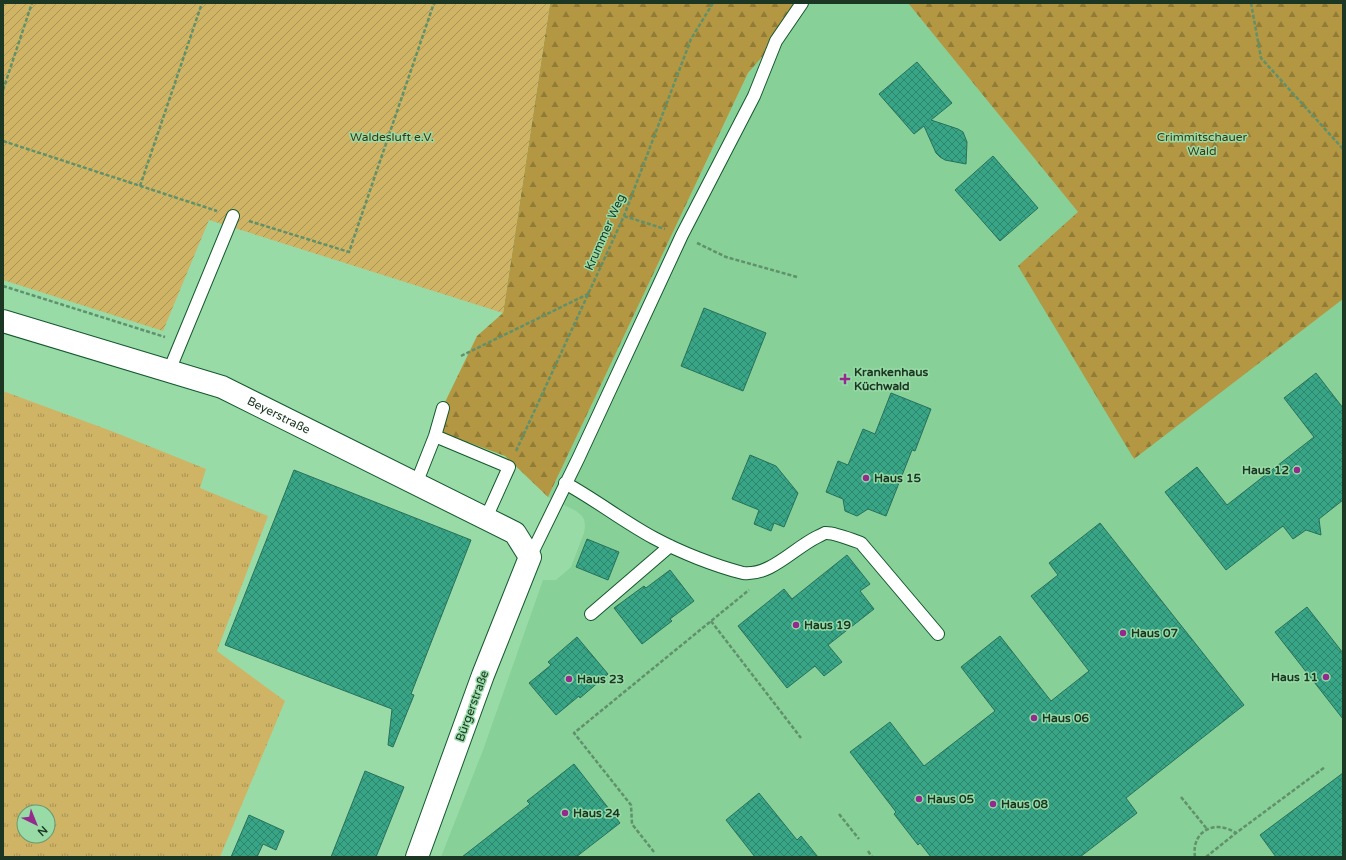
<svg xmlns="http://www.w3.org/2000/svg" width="1346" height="860" viewBox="0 0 1346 860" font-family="'Varela Round',sans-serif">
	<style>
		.built { fill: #87d098 }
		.grass { fill: url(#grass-tufts); fill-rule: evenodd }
		.forest { fill: url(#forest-firs) }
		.garden { fill: url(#garden-furrows) }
		.building { fill: url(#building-cross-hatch); stroke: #28705b }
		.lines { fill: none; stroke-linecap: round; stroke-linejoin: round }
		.lane-casing { stroke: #14582d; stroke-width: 14 }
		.street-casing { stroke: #14582d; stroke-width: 24 }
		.path { stroke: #60916b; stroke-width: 2.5; stroke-dasharray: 4 2; stroke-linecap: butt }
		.lane { stroke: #fff; stroke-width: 12 }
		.street { stroke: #fff; stroke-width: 22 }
		.poi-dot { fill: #942a8d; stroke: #98dba7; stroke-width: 1.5 }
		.labels { text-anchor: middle; stroke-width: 3; stroke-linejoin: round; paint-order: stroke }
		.park-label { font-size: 12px; fill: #413510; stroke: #98dba7 }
		.street-label { font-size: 12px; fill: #1b3622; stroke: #98dba7 }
		.poi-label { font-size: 12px; font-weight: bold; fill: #1b3622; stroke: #98dba7; text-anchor: start }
	</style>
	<defs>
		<pattern id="grass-tufts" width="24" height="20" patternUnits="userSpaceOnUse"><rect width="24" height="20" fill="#cfb466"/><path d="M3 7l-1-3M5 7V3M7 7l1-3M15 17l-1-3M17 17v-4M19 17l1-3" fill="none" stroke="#a79354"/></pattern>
		<pattern id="forest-firs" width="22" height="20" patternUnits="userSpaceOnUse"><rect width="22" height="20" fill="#b39742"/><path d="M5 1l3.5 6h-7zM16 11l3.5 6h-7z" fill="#917c37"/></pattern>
		<pattern id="garden-furrows" width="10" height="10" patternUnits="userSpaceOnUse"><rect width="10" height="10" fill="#cfb466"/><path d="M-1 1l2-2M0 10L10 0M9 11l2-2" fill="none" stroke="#a79354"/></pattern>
		<pattern id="building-cross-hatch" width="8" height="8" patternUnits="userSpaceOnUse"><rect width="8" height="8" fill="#37a586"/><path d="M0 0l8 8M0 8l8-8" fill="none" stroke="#2e876d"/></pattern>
	</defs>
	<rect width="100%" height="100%" fill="#98dba7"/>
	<path class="built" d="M 809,3 L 908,3 L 1078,212 L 1133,459 L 1343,299 L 1343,857 L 441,857 L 483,750 L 543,580 L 556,580 L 571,567 L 584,533 L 585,526 L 584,519 L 581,515 L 576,511 L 548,497 L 748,73 Z"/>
	<path class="grass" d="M 3,391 L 114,432 L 206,469 L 200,488 L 268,516 L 217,651 L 285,701 L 220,857 L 3,857 ZM 24,812 L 48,812 L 48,836 L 24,836 Z"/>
	<path class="forest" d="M 550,3 L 809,3 L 748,73 L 548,497 L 505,456 L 432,429 L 477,336 L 503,313 Z
		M 908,3 L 1343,3 L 1343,299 L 1134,459 L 1018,266 L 1078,212 Z"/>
	<path class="garden" d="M 3,3 L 550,3 L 503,313 L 209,220 L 163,331 L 3,280 Z"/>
	<path class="building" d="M 917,62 L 952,103 L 931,120 L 958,129 L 963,132 L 967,142 L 966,164 L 945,160 L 940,157 L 936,153 L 924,126 L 914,134 L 879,94 Z
		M 993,156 L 1038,208 L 1000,241 L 955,190 Z
		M 704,308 L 766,333 L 743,391 L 681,366 Z
		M 1316,373 L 1343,408 L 1343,500 L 1319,519 L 1321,535 L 1306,530 L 1293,539 L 1283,526 L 1226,570 L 1165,492 L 1197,467 L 1227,505 L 1314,437 L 1284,398 Z
		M 891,393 L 931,409 L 915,451 L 912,450 L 886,516 L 868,509 L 857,516 L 845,511 L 843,499 L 826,492 L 838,461 L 848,465 L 863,429 L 875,434 Z
		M 750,455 L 776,466 L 798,493 L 784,527 L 774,523 L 771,531 L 754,524 L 759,510 L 732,499 Z
		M 294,470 L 471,540 L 411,694 L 414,695 L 393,747 L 388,745 L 392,709 L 225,645 Z
		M 1100,523 L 1244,705 L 1126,798 L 1137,813 L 1080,857 L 931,857 L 920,843 L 918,845 L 894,814 L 896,812 L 850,752 L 890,722 L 924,766 L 995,711 L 961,667 L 1000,636 L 1051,701 L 1089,671 L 1031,596 L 1058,575 L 1049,563 Z
		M 587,539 L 619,552 L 608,580 L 576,567 Z
		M 847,555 L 870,584 L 860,591 L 874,609 L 828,645 L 842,662 L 824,676 L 815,666 L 787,688 L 738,626 L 784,589 L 792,599 Z
		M 670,570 L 694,601 L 670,619 L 672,621 L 642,644 L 614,608 L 644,586 L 646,588 Z
		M 1307,607 L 1343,653 L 1343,719 L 1275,632 Z
		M 577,637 L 608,674 L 580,698 L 579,696 L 556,715 L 529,683 L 551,665 L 548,662 Z
		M 574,764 L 620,823 L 576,857 L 462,857 L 530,804 L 527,801 Z
		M 365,771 L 404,787 L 376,857 L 331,857 Z
		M 1343,773 L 1343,857 L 1276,857 L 1260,835 Z
		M 759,793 L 797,840 L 801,836 L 818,857 L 755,857 L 726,820 Z
		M 249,815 L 284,831 L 276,850 L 263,844 L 257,857 L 231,857 Z"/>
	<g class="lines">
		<defs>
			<path id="lane" d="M 169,371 L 233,216
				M 435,436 L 509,467 L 486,518
				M 565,483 C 596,500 624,522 654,538 C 680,552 715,566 743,573 C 771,576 794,548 817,537 C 819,536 823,534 825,533 C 833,532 853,540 861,543 L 938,634
				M 416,484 L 435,436 L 443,408
				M 530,557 L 578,459 L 682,235 L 754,96 L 776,41 L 802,3
				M 591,614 L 670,546"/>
			<g id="street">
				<path id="s1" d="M 3,321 L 222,387 L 515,533 L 530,557 L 483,675 L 417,857"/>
			</g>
		</defs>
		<use href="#lane" class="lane-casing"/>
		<use href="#street" class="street-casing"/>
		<path class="path" d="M 1251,3 L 1261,58 L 1343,149
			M 3,90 L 32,3
			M 3,141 L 217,211
			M 140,186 L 202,3
			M 624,216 L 665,229
			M 249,221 L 349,252 L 434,3
			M 697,243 L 726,257 L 797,277
			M 3,286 L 165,337
			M 461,356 L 588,294
			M 516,451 L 624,216 L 691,39 L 713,3
			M 711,621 L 801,738
			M 1181,797 L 1207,829
			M 839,814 L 859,839
			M 868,851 L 872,857
			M 654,852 L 632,824 L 631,805 L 574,733 L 749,590
			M 1195,857 C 1191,831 1215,819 1236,833 L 1325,767
			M 1206,857 L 1236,833"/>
		<use href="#lane" class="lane"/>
		<use href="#street" class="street"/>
	</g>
	<g class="poi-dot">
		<path d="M843 373h4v4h4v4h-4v4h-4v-4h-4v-4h4z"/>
		<circle cx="1297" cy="470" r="4"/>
		<circle cx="866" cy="478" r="4"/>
		<circle cx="796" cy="625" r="4"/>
		<circle cx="1123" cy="633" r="4"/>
		<circle cx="1326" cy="677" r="4"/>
		<circle cx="569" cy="679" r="4"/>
		<circle cx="1034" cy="718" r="4"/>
		<circle cx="919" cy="799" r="4"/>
		<circle cx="993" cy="804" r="4"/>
		<circle cx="565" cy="813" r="4"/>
	</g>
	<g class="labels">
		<g class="park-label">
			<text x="392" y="141">Waldesluft e.V.</text>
			<text x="1202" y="141">Crimmitschauer<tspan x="1202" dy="14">Wald</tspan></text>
		</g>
		<g class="street-label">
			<text transform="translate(605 232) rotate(-66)" y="4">Krummer Weg</text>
			<text dy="4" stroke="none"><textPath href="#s1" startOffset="292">Beyerstraße</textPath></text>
			<text transform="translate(472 706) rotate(-70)" y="4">Bürgerstraße</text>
		</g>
		<g class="poi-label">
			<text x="854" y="376">Krankenhaus<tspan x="854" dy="14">Küchwald</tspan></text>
			<text x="1289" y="474" text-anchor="end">Haus 12</text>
			<text x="874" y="482">Haus 15</text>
			<text x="804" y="629">Haus 19</text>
			<text x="1131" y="637">Haus 07</text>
			<text x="1318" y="681" text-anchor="end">Haus 11</text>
			<text x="577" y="683">Haus 23</text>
			<text x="1042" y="722">Haus 06</text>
			<text x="927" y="803">Haus 05</text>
			<text x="1001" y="808">Haus 08</text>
			<text x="573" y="817">Haus 24</text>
		</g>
	</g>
	<rect width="1346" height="860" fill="none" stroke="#1b3622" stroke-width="8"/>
	<g transform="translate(36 824) rotate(137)"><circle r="19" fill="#98dba7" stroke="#669972"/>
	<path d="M0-3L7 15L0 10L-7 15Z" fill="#942a8d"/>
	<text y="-6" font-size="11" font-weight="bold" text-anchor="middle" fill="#1b3622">N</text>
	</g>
</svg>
